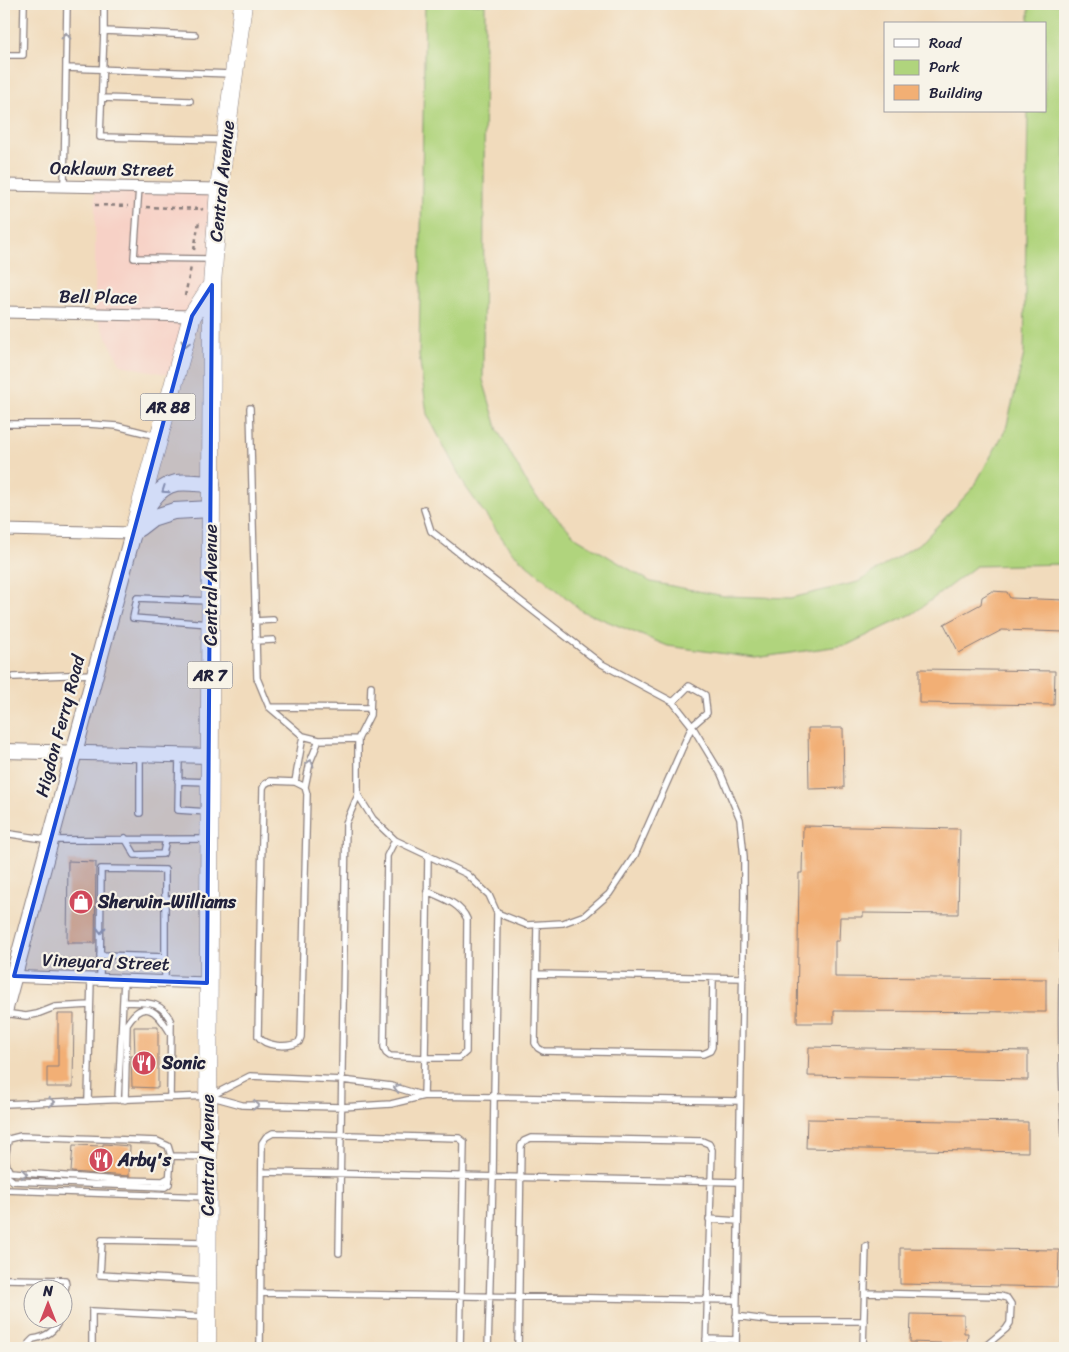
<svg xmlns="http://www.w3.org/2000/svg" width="1069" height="1352" viewBox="0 0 1069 1352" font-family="Sriracha,sans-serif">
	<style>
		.built { fill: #f7d1c6 }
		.green { fill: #b0d47d; stroke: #697b5c }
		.building { fill: #f2af74 }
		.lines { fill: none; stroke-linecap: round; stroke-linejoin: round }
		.service-casing { stroke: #8a7e7c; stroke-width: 8 }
		.minor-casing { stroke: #8a7e7c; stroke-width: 13 }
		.tertiary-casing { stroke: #8a7e7c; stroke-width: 16 }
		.secondary-casing { stroke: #8a7e7c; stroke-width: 18 }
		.primary-casing { stroke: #8a7e7c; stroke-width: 19 }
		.path { stroke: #8a7e7c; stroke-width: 2.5; stroke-dasharray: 4 4; stroke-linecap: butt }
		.service { stroke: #fff; stroke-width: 5.5 }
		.minor { stroke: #fff; stroke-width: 11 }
		.tertiary { stroke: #fff; stroke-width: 14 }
		.secondary { stroke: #fff; stroke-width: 16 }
		.primary { stroke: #fff; stroke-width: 18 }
		.oneway { stroke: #9c9ca7 }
		.marked { fill: #1d4ed8; fill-opacity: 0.2; stroke: #1d4ed8; stroke-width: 4; stroke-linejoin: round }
		.labels { text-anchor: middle; stroke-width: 4.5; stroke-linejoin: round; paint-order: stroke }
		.shield { fill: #f7f3e8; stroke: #62616f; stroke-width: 1 }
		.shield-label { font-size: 16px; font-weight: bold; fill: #22223b }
		.street-label { font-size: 18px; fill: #22223b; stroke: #f7f3e8 }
		.poi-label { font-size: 18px; font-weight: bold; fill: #22223b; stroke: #f7f3e8; text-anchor: start }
	</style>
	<rect width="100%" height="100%" fill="#f7f3e8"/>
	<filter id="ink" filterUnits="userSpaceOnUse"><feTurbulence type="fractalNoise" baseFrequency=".02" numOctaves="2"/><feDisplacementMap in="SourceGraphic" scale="10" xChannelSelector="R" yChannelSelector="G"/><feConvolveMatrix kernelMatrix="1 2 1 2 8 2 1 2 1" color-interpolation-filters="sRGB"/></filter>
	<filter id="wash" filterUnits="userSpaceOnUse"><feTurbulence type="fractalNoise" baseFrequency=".0096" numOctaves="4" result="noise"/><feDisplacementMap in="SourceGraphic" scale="20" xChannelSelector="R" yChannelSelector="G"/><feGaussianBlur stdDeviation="1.12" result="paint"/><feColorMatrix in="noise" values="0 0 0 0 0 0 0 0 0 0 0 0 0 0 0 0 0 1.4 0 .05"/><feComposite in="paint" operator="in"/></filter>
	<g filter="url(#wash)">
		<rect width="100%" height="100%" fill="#f1dbbc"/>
		<path class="built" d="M 95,186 L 219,189 L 212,285 L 176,376 L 121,365 L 95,314 Z"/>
		<path class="green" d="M 425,4 L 485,4 L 483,380 L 498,431 L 532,492 L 577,538 L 651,582 L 724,596 L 791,598 L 858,582 L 923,541 L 973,488 L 1006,429 L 1024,354 L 1028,111 L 1045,111 L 1045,24 L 1029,24 L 1029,4 L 1065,4 L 1065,564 L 976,566 L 914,613 L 847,645 L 755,658 L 668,646 L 582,611 L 512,552 L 465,486 L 427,414 L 419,355 Z"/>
		<g id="blocks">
			<path class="building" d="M 992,591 L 1007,592 L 1010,598 L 1065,600 L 1065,632 L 1002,630 L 959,653 L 944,624 L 981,604 L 982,597 Z
				M 919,669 L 1055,671 L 1054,705 L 919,703 Z
				M 808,728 L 843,728 L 844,788 L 809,789 Z
				M 803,826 L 960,829 L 958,914 L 863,913 L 863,917 L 840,917 L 839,941 L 835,941 L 835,977 L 1046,979 L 1046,1012 L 834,1011 L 834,1023 L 797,1023 L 799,873 L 802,873 Z
				M 68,861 L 96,862 L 95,943 L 67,943 Z
				M 58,1014 L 74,1014 L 73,1087 L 47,1087 L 47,1067 L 58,1067 Z
				M 134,1027 L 158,1027 L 158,1088 L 132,1087 L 131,1056 L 135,1056 Z
				M 809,1047 L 1028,1051 L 1028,1080 L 808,1076 Z
				M 807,1119 L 1028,1122 L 1028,1152 L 806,1148 Z
				M 103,1144 L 130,1146 L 129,1176 L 71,1172 L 73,1145 L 103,1146 Z
				M 900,1248 L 1059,1250 L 1058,1287 L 900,1284 Z
				M 911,1314 L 964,1315 L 964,1333 L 968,1333 L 967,1344 L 910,1342 Z"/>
		</g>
	</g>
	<g filter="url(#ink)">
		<use href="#blocks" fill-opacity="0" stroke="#8a7e7c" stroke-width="1"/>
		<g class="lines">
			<defs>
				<path id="service" d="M 104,31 L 104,4
					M 195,35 L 104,31 L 100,137 L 223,140
					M 4,55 L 23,55 L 24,4
					M 66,68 L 231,74
					M 102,98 L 190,101
					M 64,186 L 67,4
					M 139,187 L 134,258 L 211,259
					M 250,408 L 257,678 L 269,707 L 303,736 L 319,740 L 358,739
					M 4,424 L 88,424 L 117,426 L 157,436
					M 424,509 L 431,531 L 600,663 L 673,702 L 692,726 L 721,774 L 740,819 L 744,857 L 744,897 L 736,1348
					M 255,621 L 273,620
					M 209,624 L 133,618 L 137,598 L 209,601
					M 255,641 L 273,640
					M 14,677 L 93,674
					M 269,707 L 370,708
					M 179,755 L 178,810 L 208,812
					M 178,781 L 208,782
					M 270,781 L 295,782 L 305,787 L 307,794 L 301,1037 L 299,1042 C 288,1048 265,1047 258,1036 L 263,788 L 265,784 Z
					M 295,782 L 303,736
					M 305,787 L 310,762 L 319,740
					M 358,795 L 373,819 L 395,840 L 467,874 L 489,895 L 497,913 L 527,925 L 563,923 L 585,915 L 609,894 L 635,855 L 692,726 L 707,713 L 705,695 L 689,686 L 673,702
					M 140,813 L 140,754
					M 4,833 L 50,840 L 206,839
					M 125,838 L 135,855 L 163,854 L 166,839
					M 395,840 L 387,856 L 384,1047 L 386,1053 L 390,1056 L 425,1058 L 428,855
					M 427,891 C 442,898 460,903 467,919 L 466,1052 L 459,1058 L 425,1058 L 424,1096 L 494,1097 L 493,1177 L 488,1348
					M 497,913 L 494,1097 L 740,1101
					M 1065,914 C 1060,987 1061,1063 1065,1137
					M 537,925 L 535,1043 L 538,1048 L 543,1051 L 703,1054 L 710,1051 L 712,1047 L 713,978
					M 100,955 L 165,957
					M 538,974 L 743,978
					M 100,980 L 101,869 L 165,870 L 165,899
					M 165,982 L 165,899 L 208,899
					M 123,1002 C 144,1003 162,999 171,1022 L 170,1098
					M 4,1013 L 26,1016 L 37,1014 L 55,1007 L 90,1005
					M 118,1100 L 124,980
					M 125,1100 L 127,1024 C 145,995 159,1014 171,1034
					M 88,1101 L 91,979
					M 4,1104 L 209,1096 L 242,1105 L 342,1107 L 391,1104 L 424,1096 L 391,1086 L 342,1080 L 250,1076 L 211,1096
					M 8,1141 C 6,1153 3,1162 10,1172 L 118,1180 L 163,1181 L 170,1177
					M 4,1145 L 9,1139 L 21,1136 L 157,1141 L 168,1146 L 171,1156 L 169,1184 L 165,1187 L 13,1181 L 4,1174
					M 171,1156 L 206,1157
					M 262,1172 L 738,1182
					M 4,1190 L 207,1197
					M 709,1219 L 738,1221
					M 339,1253 L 346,823 L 358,795 L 358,739 L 370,715 L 371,686
					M 4,1279 L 65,1280 L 66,1285 L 62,1301
					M 204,1281 L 100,1275 L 102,1240 L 205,1242
					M 261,1293 L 736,1300
					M 865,1293 L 1000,1296 L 1007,1298 L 1011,1304 L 1010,1323 L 1006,1329 L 983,1348
					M 736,1316 L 774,1321 L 864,1321
					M 706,1339 L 736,1340
					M 29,1348 L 29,1343 L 33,1339 C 45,1337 55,1332 59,1320
					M 92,1348 L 92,1311 L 205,1317
					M 260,1348 L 262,1143 L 266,1137 L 273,1133 L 459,1138 L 464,1142 L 460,1348
					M 518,1348 L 521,1146 L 524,1141 L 531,1138 L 702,1141 L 709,1144 L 712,1150 L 706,1348
					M 863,1348 L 866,1246"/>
				<path id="minor" d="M 4,185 L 219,189
					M 4,312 L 192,316
					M 4,530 L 133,533
					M 4,976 L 207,983"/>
				<path id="tertiary" d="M 4,751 L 210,756"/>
				<path id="secondary" d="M 139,528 L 152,518 L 174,511 L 211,509
					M 4,1012 L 133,533 C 143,515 153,488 176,483 C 187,481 201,484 212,484"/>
				<path id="primary" d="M 133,533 L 192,316 L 212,285
					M 207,1348 L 212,285 L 219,189 L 243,4"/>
			</defs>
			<use href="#service" class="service-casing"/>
			<use href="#minor" class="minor-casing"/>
			<use href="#tertiary" class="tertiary-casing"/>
			<use href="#secondary" class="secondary-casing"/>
			<use href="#primary" class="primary-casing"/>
			<path class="path" d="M 95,205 L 128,206
				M 146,207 L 202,209 L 201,210
				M 194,250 L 199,221
				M 185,296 L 191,267"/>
			<use href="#service" class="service"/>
			<use href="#minor" class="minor"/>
			<use href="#tertiary" class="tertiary"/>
			<use href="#secondary" class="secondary"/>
			<use href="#primary" class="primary"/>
		</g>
		<defs><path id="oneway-chevron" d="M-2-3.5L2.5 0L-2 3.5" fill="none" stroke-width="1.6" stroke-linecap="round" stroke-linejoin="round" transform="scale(1.25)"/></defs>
		<g class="oneway">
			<use href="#oneway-chevron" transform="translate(66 36) rotate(-89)"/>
			<use href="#oneway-chevron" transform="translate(185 344) rotate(105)"/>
			<use href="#oneway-chevron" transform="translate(165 490) rotate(146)"/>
			<use href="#oneway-chevron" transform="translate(310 763) rotate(-73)"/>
			<use href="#oneway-chevron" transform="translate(101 930) rotate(91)"/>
			<use href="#oneway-chevron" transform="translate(397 1088) rotate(-165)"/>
			<use href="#oneway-chevron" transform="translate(52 1102) rotate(-2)"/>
			<use href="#oneway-chevron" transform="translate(256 1105) rotate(1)"/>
			<use href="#oneway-chevron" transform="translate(24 1174) rotate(6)"/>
		</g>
	</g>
	<path class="marked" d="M 212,285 L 207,983 L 14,976 L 192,316 Z"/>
	<defs>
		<symbol id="shop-disc" viewBox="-11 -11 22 22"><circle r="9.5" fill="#d1495b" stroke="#f7f3e8"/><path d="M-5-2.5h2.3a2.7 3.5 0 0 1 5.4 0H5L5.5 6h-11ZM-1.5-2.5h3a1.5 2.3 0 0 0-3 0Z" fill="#fff"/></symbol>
		<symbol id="restaurant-disc" viewBox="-11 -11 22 22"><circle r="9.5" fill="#d1495b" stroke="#f7f3e8"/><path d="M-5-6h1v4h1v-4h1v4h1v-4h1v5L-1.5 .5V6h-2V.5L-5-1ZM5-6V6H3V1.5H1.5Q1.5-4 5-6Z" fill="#fff"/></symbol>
	</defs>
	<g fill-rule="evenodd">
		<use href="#shop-disc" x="67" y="888" width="28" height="28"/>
		<use href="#restaurant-disc" x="130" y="1049" width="28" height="28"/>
		<use href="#restaurant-disc" x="87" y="1146" width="28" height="28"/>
	</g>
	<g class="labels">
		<g class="shield">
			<rect x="140.5" y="393.5" width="55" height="27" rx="4"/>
			<rect x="187.5" y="661.5" width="45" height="27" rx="4"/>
		</g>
		<g class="shield-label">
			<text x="168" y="413">AR 88</text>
			<text x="210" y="681">AR 7</text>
		</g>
		<g class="street-label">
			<text transform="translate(112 169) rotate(1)" y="6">Oaklawn Street</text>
			<text transform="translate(222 181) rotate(-84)" y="6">Central Avenue</text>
			<text transform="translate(98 297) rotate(1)" y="6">Bell Place</text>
			<text transform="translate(211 585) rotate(-90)" y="6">Central Avenue</text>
			<text transform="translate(60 726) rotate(-75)" y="6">Higdon Ferry Road</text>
			<text transform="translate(106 962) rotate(2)" y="6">Vineyard Street</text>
			<text transform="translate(208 1155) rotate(-90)" y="6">Central Avenue</text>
		</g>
		<g class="poi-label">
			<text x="98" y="908">Sherwin-Williams</text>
			<text x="162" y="1069">Sonic</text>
			<text x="118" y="1166">Arby's</text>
		</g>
	</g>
	<rect width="1069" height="1352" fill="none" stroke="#f7f3e8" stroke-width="20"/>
	<rect x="884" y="22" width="162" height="90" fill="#f7f3e8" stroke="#a29fa3"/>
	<rect x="894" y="39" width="25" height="8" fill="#ffffff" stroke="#a29fa3"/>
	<text x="929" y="48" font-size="15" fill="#22223b">Road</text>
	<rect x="894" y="60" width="25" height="15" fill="#b0d47d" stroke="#a29fa3"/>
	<text x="929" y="72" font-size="15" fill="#22223b">Park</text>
	<rect x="894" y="85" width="25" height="15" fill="#f2af74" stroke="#a29fa3"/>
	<text x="929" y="98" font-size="15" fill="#22223b">Building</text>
	<g transform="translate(48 1304)"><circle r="24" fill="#f7f3e8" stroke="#a29fa3"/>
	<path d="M0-4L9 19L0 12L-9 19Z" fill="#d1495b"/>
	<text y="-8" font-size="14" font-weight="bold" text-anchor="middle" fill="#22223b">N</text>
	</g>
</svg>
